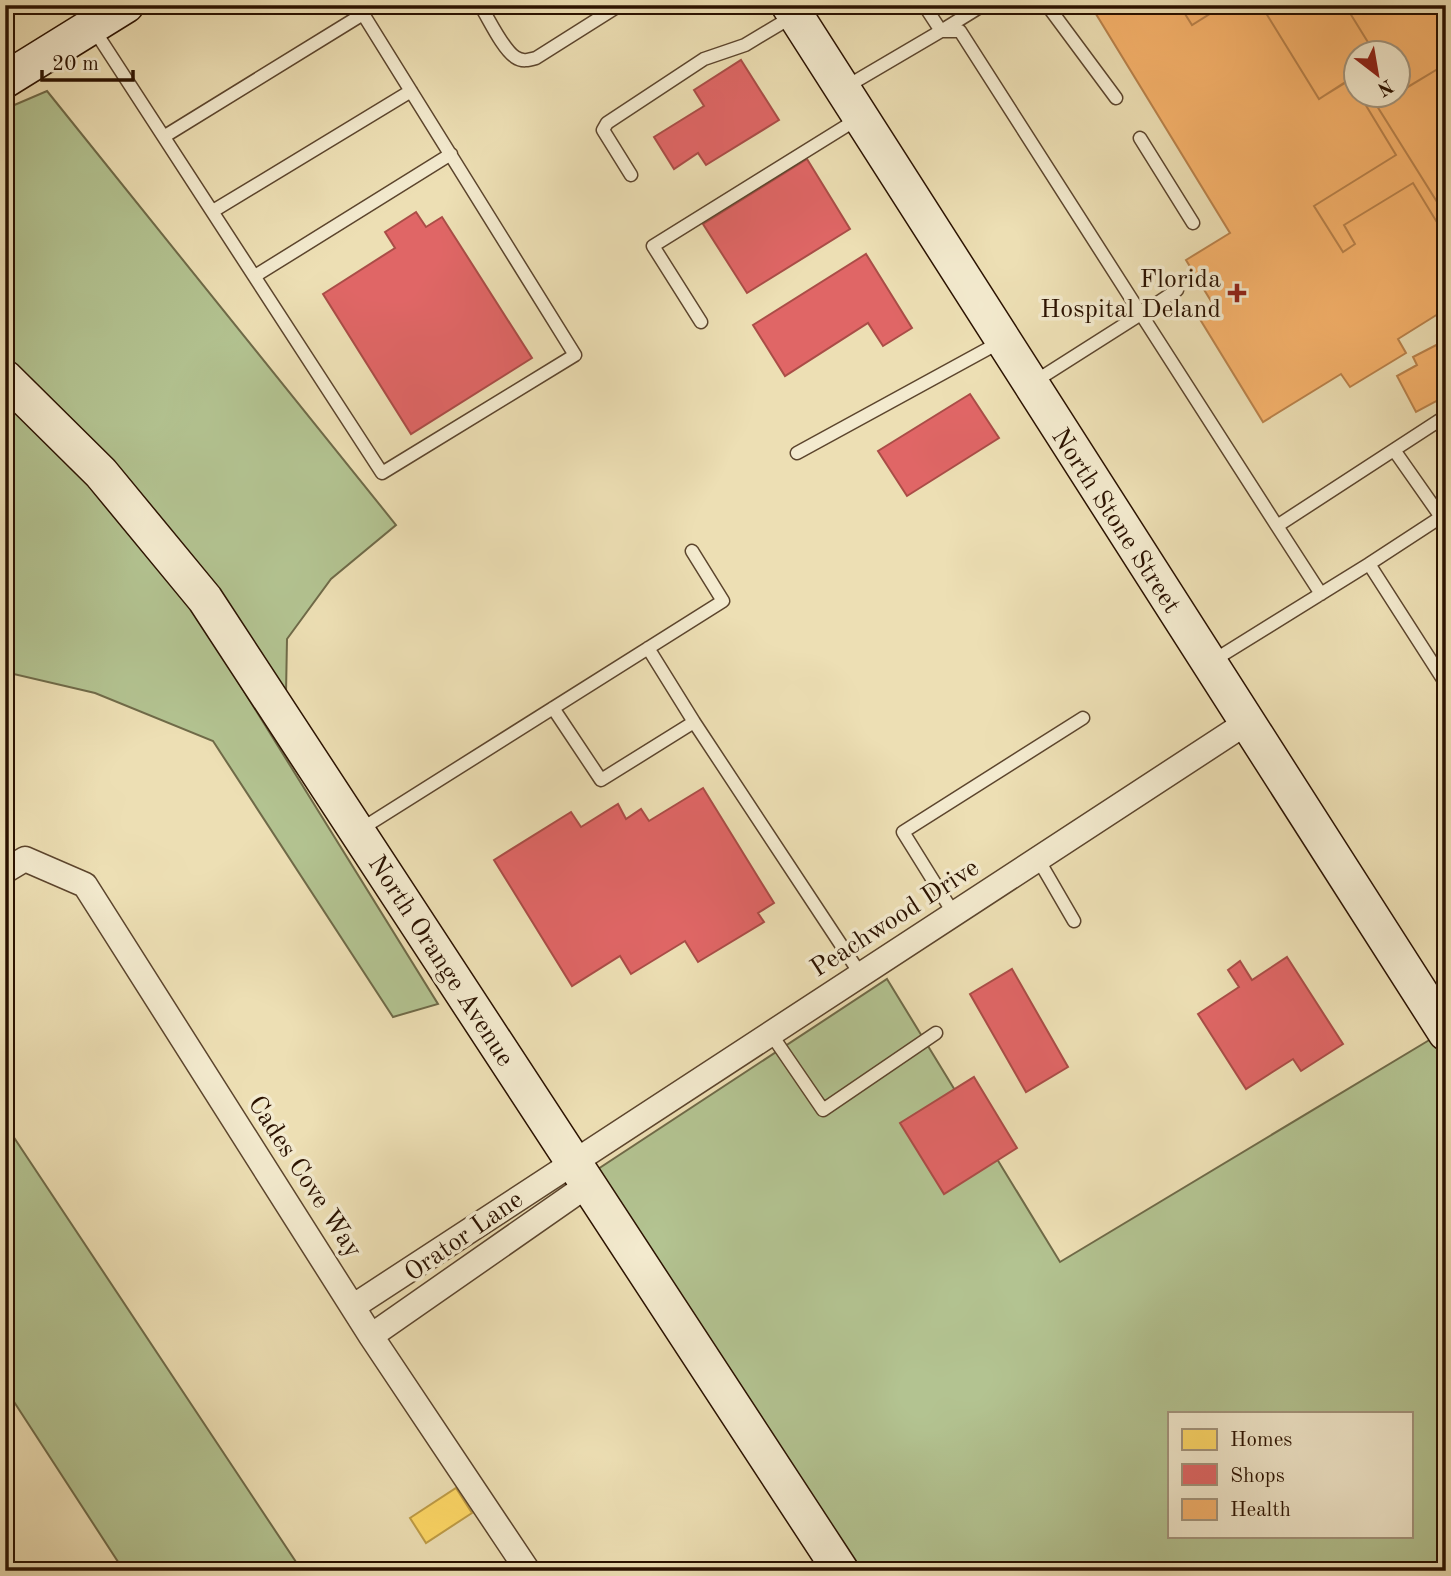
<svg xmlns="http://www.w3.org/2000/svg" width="1451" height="1576" viewBox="0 0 1451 1576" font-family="'Old Standard TT',serif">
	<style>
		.green { fill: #b3c391; stroke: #6f6a48; stroke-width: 2; fill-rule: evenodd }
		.homes { fill: #ffd966; stroke: #bf9d47; stroke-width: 2 }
		.shops { fill: #e06666; stroke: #aa4d47; stroke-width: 2 }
		.health { fill: #f6b26b; stroke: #b9824b; stroke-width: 2 }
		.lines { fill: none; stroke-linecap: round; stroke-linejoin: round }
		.lane-casing { stroke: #5c452d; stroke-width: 15 }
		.street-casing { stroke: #5c452d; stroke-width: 27 }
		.secondary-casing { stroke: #2b1200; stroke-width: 38 }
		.lane { stroke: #f3eace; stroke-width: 12 }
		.street { stroke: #f3eace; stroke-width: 24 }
		.secondary { stroke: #f3eace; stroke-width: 35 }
		.poi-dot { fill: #8f2418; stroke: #f3eace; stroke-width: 2.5 }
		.labels { text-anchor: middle; stroke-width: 7; stroke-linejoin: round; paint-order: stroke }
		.poi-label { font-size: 26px; fill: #2b1200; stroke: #f3eace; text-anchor: end }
		.street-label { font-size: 26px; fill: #2b1200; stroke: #f3eace }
	</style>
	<rect width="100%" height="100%" fill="#eddfb4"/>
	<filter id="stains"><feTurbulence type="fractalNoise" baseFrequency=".00286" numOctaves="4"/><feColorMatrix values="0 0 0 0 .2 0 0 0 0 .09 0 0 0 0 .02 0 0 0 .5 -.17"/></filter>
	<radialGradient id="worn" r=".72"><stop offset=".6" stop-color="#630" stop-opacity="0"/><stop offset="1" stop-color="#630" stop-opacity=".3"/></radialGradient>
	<path class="green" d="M 47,91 L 396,525 L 331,579 L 287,639 L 286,694 L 112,461 L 5,356 L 5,109 Z
		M 5,400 L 90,484 L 193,609 L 438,1004 L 393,1017 L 213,741 L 95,693 L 5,672 Z
		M 887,979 L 1060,1262 L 1431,1039 L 1446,1062 L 1446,1571 L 859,1571 L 598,1169 ZM 1169,1413 L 1411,1413 L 1411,1536 L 1169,1536 Z
		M 5,1124 L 302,1571 L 124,1571 L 5,1388 Z"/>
	<path class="homes" d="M 456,1488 L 472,1513 L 426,1543 L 410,1518 Z"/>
	<path class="shops" d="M 741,60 L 779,120 L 706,165 L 698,153 L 674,169 L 654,137 L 704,106 L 694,90 Z
		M 807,159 L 850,229 L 747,293 L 703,224 Z
		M 416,212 L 426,227 L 442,217 L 532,358 L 411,434 L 323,294 L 395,248 L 385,232 Z
		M 866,254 L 912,328 L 883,346 L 868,323 L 785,376 L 753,325 Z
		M 970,394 L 999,438 L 907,496 L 878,451 Z
		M 703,788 L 774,903 L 758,913 L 764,922 L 698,962 L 685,941 L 631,974 L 620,956 L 572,986 L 494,860 L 571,812 L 581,827 L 618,804 L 626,819 L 641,809 L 649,821 Z
		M 1287,957 L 1343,1044 L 1301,1071 L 1293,1059 L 1246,1089 L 1198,1014 L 1239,987 L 1228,970 L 1240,961 L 1252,980 Z
		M 1012,969 L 1068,1067 L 1026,1092 L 970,994 Z
		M 974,1077 L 1017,1148 L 944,1194 L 900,1123 Z"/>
	<path class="health" d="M 1111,5 L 1165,5 L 1169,12 L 1180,6 L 1192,25 L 1224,5 L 1261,5 L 1319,99 L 1350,80 L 1356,94 L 1359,94 L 1396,155 L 1314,206 L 1343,252 L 1355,244 L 1344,225 L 1413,183 L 1446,237 L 1446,309 L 1398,339 L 1406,353 L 1350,387 L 1341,374 L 1263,422 L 1198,316 L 1214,306 L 1186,260 L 1230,233 L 1096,14 Z
		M 1165,5 L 1224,5 L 1192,25 L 1180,6 L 1169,12 Z
		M 1261,5 L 1345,5 L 1374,52 L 1356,52 L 1356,75 L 1319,99 Z
		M 1345,5 L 1446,5 L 1446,64 L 1399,92 L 1398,52 L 1374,52 Z
		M 1446,64 L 1446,200 L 1439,205 L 1377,106 Z
		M 1359,94 L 1396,94 L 1377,106 L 1439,205 L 1446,200 L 1446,237 L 1413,183 L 1344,225 L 1355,244 L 1343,252 L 1314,206 L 1396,155 Z
		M 1446,340 L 1446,396 L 1416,412 L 1397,376 L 1417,365 L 1413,357 Z"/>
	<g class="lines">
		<defs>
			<path id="lane" d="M 78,5 L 382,473 L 575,355 L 363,14 L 165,136
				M 480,5 C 489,19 502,48 515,57 C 522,62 529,60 536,58 L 620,5
				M 924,5 L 941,31 L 983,5
				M 1047,5 L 1116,98
				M 844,88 L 941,31 L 960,31 L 1141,314 L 1177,290
				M 1140,138 L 1193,223
				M 631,175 L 603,130 L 607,123 L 704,59 L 745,45 L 795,15
				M 213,211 L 411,91
				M 255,276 L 451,154
				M 701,322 L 653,246 L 859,118
				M 1034,382 L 1141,314 L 1277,526
				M 1394,450 L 1441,517 L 1445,514
				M 797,453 L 1002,341
				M 1369,564 L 1441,517 L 1446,525
				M 1321,594 L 1277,526 L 1446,416
				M 648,648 L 694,722 L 861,975
				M 1211,662 L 1369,564 L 1446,684
				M 553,708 L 601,780 L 694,722
				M 358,831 L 723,601 L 692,551
				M 1038,859 L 1074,921
				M 954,914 L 903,832 L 1083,718
				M 771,1034 L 823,1110 L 936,1033"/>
			<path id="street" d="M 5,871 L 25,859 L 85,885 L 371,1336 L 528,1571
				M 354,1306 L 1246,723
				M 371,1336 L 589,1184"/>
			<path id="secondary" d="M 789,5 L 1446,1033
				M 5,80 L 126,5
				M 5,378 L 101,473 L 205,599 L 841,1571"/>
		</defs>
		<use href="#lane" class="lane-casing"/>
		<use href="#street" class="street-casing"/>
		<use href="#secondary" class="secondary-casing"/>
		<use href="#lane" class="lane"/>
		<use href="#street" class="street"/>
		<use href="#secondary" class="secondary"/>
	</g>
	<path class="poi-dot" d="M1233.5 282.5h7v7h7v7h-7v7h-7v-7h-7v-7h7z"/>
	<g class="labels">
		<g class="poi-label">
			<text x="1221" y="287">Florida<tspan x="1221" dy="30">Hospital Deland</tspan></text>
		</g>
		<g class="street-label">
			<text transform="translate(1117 520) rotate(57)" y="9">North Stone Street</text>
			<text transform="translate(894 917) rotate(-33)" y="9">Peachwood Drive</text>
			<text transform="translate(442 960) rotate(57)" y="9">North Orange Avenue</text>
			<text transform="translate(306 1176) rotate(57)" y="9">Cades Cove Way</text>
			<text transform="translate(463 1235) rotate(-35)" y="9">Orator Lane</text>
		</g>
	</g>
	<rect width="1451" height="1576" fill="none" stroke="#eddfb4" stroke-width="28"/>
	<rect x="7" y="7" width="1437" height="1562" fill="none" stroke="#2b1200" stroke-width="3.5"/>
	<rect x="14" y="14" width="1423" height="1548" fill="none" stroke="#2b1200" stroke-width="2"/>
	<rect x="1168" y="1412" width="245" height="126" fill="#f3eace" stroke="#a3947c" stroke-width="2"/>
	<rect x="1182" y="1429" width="35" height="21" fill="#ffd966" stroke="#a3947c" stroke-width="2"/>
	<text x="1230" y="1446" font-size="21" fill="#2b1200">Homes</text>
	<rect x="1182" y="1464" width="35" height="21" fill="#e06666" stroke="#a3947c" stroke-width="2"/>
	<text x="1230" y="1482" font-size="21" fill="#2b1200">Shops</text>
	<rect x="1182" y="1499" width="35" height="21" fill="#f6b26b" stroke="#a3947c" stroke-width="2"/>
	<text x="1230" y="1516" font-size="21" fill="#2b1200">Health</text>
	<g transform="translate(1377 74) rotate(149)"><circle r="33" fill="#f3eace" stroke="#a3947c" stroke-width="2"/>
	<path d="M0-5L12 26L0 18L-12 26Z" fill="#8f2418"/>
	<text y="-10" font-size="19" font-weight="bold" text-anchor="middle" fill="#2b1200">N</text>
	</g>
	<path d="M42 70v10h91v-10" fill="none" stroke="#2b1200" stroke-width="3.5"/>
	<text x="52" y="70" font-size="21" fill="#2b1200" stroke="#f3eace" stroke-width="5" paint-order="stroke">20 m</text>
	<rect width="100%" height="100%" filter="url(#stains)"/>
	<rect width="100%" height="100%" fill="url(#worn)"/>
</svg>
